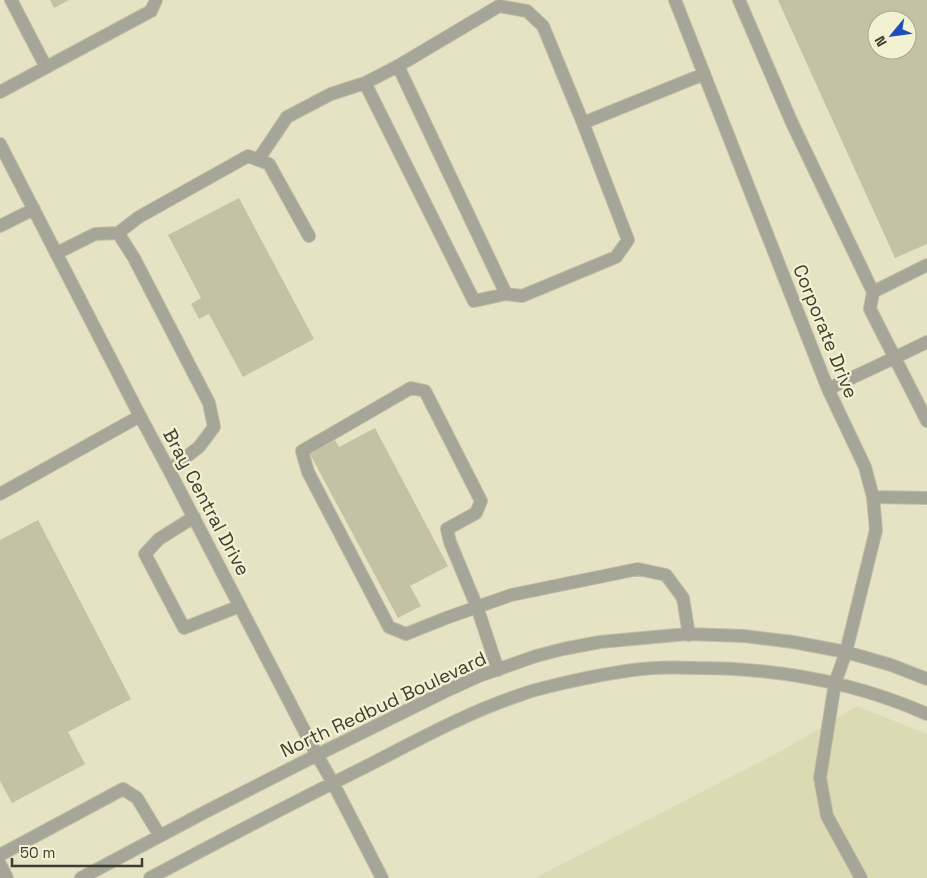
<svg xmlns="http://www.w3.org/2000/svg" width="927" height="878" viewBox="0 0 927 878" font-family="'Space Grotesk',sans-serif">
	<style>
		.built { fill: #dcdab3 }
		.building { fill: #c4c2a4; fill-rule: evenodd }
		.lines { fill: none; stroke-linecap: round; stroke-linejoin: round }
		.minor-casing { stroke: #c0bea4; stroke-width: 14 }
		.minor { stroke: #a5a598; stroke-width: 12 }
		.labels { text-anchor: middle; stroke-width: 4.5; stroke-linejoin: round; paint-order: stroke }
		.street-label { font-size: 19px; fill: #3e3d31; stroke: #f2f1d1 }
	</style>
	<rect width="100%" height="100%" fill="#e5e3c4"/>
	<path class="built" d="M 857,706 L 927,734 L 927,878 L 535,878 L 783,750 Z"/>
	<path class="building" d="M 50,0 L 69,0 L 54,8 Z
		M 778,0 L 927,0 L 927,244 L 895,258 ZM 877,20 L 907,20 L 907,50 L 877,50 Z
		M 239,198 L 314,339 L 243,377 L 209,314 L 199,319 L 191,304 L 201,298 L 168,235 Z
		M 375,428 L 448,566 L 410,586 L 421,606 L 398,618 L 310,454 L 335,440 L 339,447 Z
		M 38,520 L 131,699 L 68,732 L 85,764 L 12,803 L 0,781 L 0,540 Z"/>
	<g class="lines">
		<defs>
			<path id="minor" d="M 11,0 L 46,67
				M 675,0 L 828,389 L 865,467 L 873,497 L 876,530 L 846,652 L 835,683 L 820,778 L 827,816 L 861,878
				M 739,0 L 792,123 L 873,292
				M 398,66 L 365,83 L 474,301 L 506,294
				M 0,92 L 151,11 L 156,0
				M 583,123 L 543,26 L 527,11 L 499,6 L 398,66 L 506,294 L 522,296 L 616,257 L 628,240 L 583,123 L 704,74
				M 0,144 L 140,416 L 169,470 L 317,755 L 333,783 L 382,878
				M 258,160 L 287,117 L 331,94 L 365,83
				M 0,226 L 34,209
				M 118,233 L 139,217 L 248,156 L 269,164 L 309,236
				M 57,253 L 95,234 L 118,233 L 134,258 L 209,403 L 214,427 L 199,447 L 169,470
				M 927,265 L 873,292 L 870,309 L 927,421
				M 828,389 L 894,358 L 927,342
				M 0,494 L 140,416
				M 873,497 L 927,498
				M 194,517 L 159,539 L 145,554 L 184,628 L 240,606
				M 498,670 L 477,607 L 450,542 L 447,529 L 476,513 L 481,501 L 425,391 L 411,388 L 302,451 L 308,472 L 389,627 L 406,634 L 446,618 L 511,595 L 638,569 L 666,575 L 683,598 L 689,635
				M 0,855 L 123,789 L 137,798 L 160,836
				M 0,864 L 7,878
				M 81,878 L 207,811 L 317,755 L 444,692 L 479,676 L 536,656 L 563,649 L 600,642 L 687,634 L 744,636 L 793,642 L 846,652 L 891,665 L 927,679
				M 150,878 C 221,840 293,803 365,767 C 416,741 466,713 520,695 C 535,689 552,686 568,682 C 590,677 611,673 633,670 C 654,667 675,667 696,668 C 775,668 855,682 927,714"/>
		</defs>
		<use href="#minor" class="minor-casing"/>
		<use href="#minor" class="minor"/>
	</g>
	<g class="labels">
		<g class="street-label">
			<text transform="translate(826 331) rotate(68)" y="7">Corporate Drive</text>
			<text transform="translate(207 502) rotate(62)" y="7">Bray Central Drive</text>
			<text transform="translate(383 704) rotate(-25)" y="7">North Redbud Boulevard</text>
		</g>
	</g>
	<g transform="translate(892 35) rotate(241)"><circle r="24" fill="#f2f1d1" stroke="#aaa991"/>
	<path d="M0-4L9 19L0 12L-9 19Z" fill="#1d4ebb"/>
	<text y="-8" font-size="14" font-weight="bold" text-anchor="middle" fill="#3e3d31">N</text>
	</g>
	<path d="M12 858v8h130v-8" fill="none" stroke="#3e3d31" stroke-width="2.5"/>
	<text x="20" y="858" font-size="15" fill="#3e3d31" stroke="#f2f1d1" stroke-width="4" paint-order="stroke">50 m</text>
</svg>
